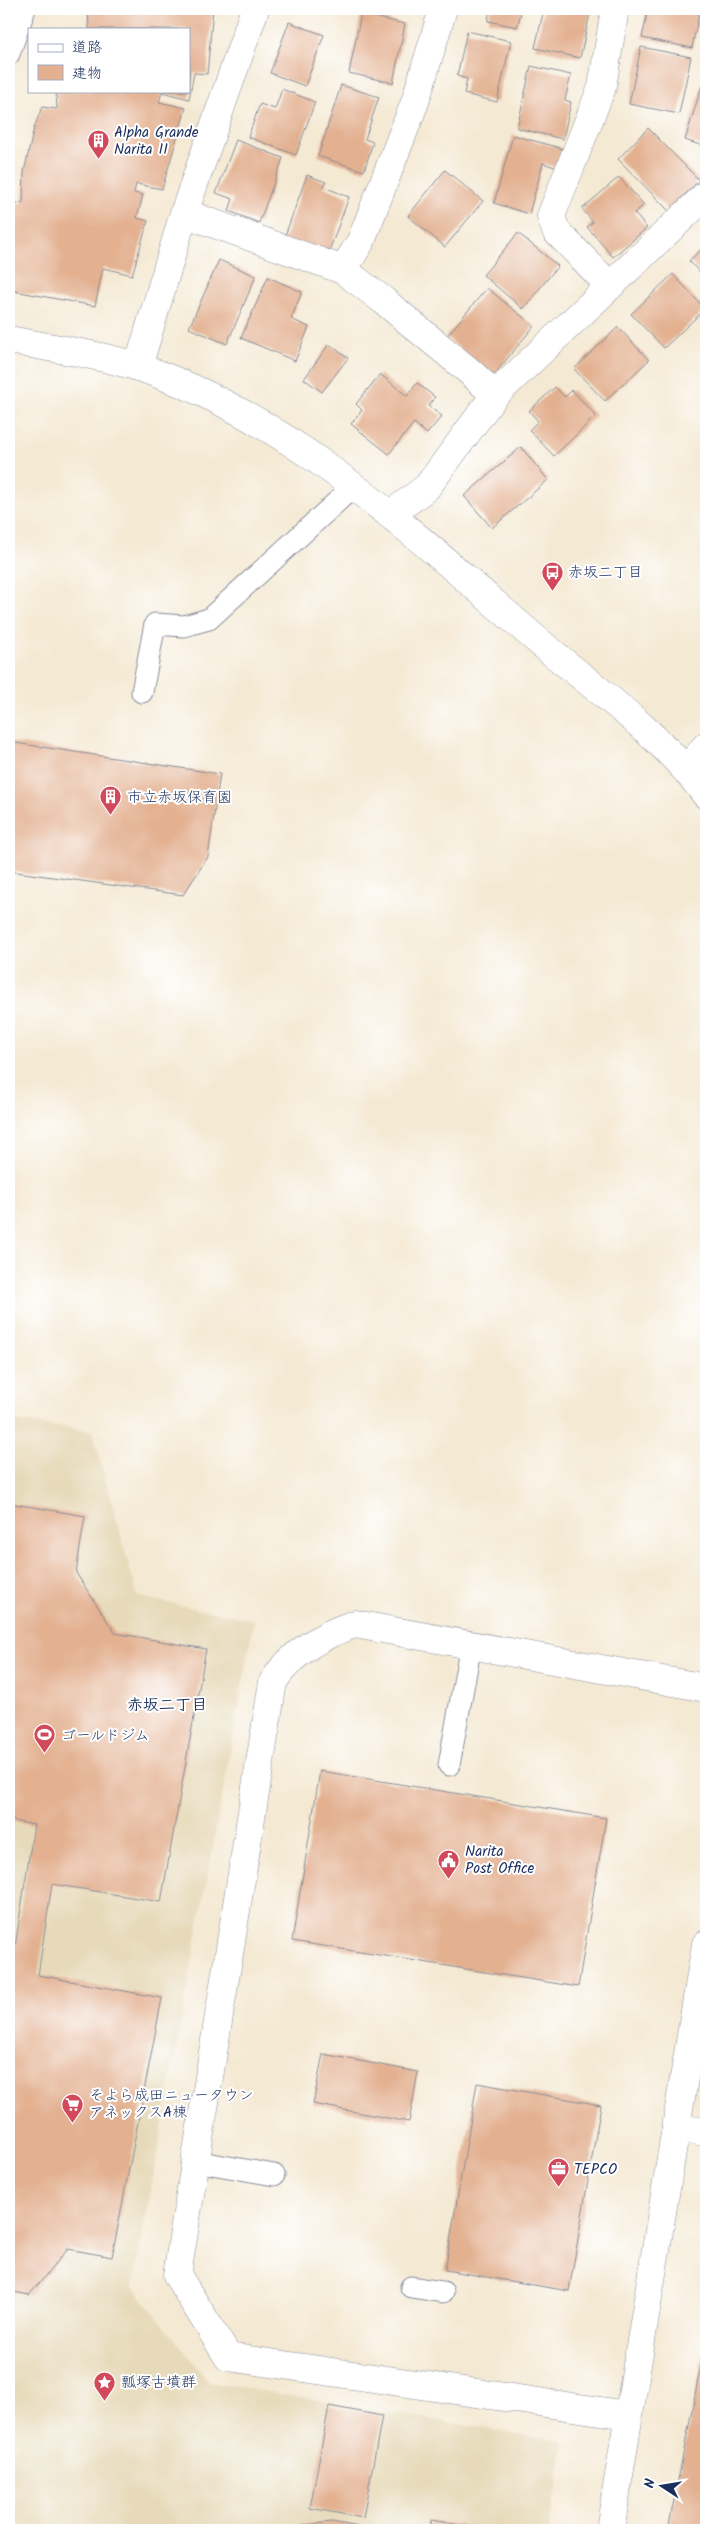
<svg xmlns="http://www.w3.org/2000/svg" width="715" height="2539" viewBox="0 0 715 2539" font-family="Kalam,'Klee One',sans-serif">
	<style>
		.built { fill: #e7daba }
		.building { fill: #e3b090 }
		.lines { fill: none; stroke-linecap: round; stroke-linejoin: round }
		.service-casing { stroke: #888c98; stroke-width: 23 }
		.minor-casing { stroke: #888c98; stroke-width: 29 }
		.tertiary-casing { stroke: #888c98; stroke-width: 29 }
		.service { stroke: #fff; stroke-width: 21 }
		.minor { stroke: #fff; stroke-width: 28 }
		.tertiary { stroke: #fff; stroke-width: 28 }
		.labels { text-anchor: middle; stroke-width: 4; stroke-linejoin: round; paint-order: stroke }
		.poi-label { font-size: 15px; fill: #1b2f5e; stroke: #fff; text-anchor: start }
		.neighbourhood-label { font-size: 16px; font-weight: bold; fill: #1b2f5e; stroke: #fff }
	</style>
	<rect width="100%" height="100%" fill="#fff"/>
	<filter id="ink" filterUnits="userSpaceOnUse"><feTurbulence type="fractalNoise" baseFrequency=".02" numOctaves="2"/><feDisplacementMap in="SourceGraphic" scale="10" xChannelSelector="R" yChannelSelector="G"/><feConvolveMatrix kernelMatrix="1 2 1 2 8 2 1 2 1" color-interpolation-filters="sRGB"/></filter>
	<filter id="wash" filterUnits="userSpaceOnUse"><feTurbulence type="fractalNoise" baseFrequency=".0096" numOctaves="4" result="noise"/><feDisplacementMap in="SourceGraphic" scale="20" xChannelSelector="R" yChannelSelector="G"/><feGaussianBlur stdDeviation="1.12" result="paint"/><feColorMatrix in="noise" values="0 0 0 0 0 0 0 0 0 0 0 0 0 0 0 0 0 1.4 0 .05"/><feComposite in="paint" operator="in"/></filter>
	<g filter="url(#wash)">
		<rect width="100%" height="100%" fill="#f4e9d3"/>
		<path class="built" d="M 9,1420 L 92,1431 L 138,1597 L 254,1620 L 133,2287 L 209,2382 L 564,2442 L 549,2530 L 9,2530 Z"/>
		<g id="blocks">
			<path class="building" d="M 88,9 L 213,9 L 207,74 L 194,73 L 189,99 L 162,92 L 159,102 L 186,108 L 162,189 L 136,184 L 134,193 L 143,195 L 137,218 L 148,221 L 132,275 L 103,268 L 95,306 L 9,290 L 9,214 L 12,206 L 23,202 L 24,172 L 34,128 L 42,107 L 57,109 L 56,91 L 189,91 L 189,29 L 89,29 Z
				M 490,9 L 522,9 L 517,27 L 488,21 Z
				M 544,9 L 591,9 L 580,58 L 535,48 Z
				M 648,9 L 700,9 L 692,48 L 642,38 Z
				M 361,14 L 405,24 L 393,83 L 349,73 Z
				M 289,22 L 324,35 L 305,86 L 270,73 Z
				M 467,31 L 511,41 L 497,102 L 464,94 L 467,79 L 457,76 Z
				M 641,47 L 691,57 L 679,114 L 629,104 Z
				M 531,66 L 571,75 L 565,100 L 571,102 L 563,139 L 517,128 Z
				M 341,85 L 379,97 L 365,139 L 373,142 L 364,171 L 318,156 Z
				M 702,85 L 706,86 L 706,147 L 685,140 Z
				M 282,89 L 315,102 L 296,155 L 248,137 L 260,104 L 275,109 Z
				M 648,128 L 699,180 L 669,211 L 618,159 Z
				M 513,135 L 567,150 L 561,169 L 543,163 L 529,214 L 494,203 Z
				M 236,140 L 283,158 L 259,223 L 229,211 L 233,199 L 216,193 Z
				M 445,170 L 483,201 L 445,247 L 408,216 Z
				M 307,175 L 326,182 L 324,187 L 349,197 L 327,257 L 283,241 Z
				M 619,177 L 644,205 L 634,213 L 647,228 L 613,257 L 587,227 L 593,222 L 582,209 Z
				M 518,233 L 558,266 L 523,309 L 483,275 Z
				M 706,245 L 706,279 L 689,261 Z
				M 219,260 L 256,276 L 227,344 L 189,328 Z
				M 673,274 L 705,309 L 664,348 L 631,314 Z
				M 268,277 L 302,292 L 291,319 L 309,327 L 295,361 L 241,338 Z
				M 487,288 L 534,326 L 493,376 L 446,337 Z
				M 618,327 L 649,360 L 605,401 L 574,369 Z
				M 329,344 L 348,358 L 322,392 L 304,379 Z
				M 380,374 L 407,396 L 417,383 L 435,397 L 428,406 L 442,416 L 427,434 L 414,423 L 389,454 L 351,424 L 362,410 L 356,404 Z
				M 555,387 L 565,397 L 572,390 L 596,416 L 554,456 L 529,430 L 538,421 L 529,411 Z
				M 521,447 L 548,480 L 492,528 L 464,496 Z
				M 9,742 L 220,774 L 208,857 L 183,895 L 9,871 Z
				M 9,1503 L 85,1516 L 76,1573 L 115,1633 L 206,1649 L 161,1902 L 52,1884 L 38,1975 L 162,1998 L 112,2257 L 68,2249 L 29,2295 L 9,2291 L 9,1985 L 34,1825 L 9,1820 Z
				M 320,1771 L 606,1818 L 578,1987 L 292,1941 Z
				M 323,2054 L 418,2072 L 409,2122 L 313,2104 Z
				M 477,2083 L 601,2105 L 569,2291 L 445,2270 Z
				M 705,2345 L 706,2530 L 668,2530 Z
				M 329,2406 L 382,2416 L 363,2518 L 310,2508 Z
				M 431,2520 L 484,2529 L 484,2530 L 429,2530 Z
				M 332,2522 L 359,2527 L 364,2530 L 295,2530 L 304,2525 Z"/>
		</g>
	</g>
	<g filter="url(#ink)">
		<use href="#blocks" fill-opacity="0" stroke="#888c98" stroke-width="1"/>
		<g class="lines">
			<defs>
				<path id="service" d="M 9,54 L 25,9
					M 142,692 L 155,624 L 184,626 L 209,619 L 353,487
					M 449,1765 L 471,1644
					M 195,2161 L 274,2175
					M 411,2287 L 443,2292"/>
				<path id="minor" d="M 184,213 L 343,270 L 384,301 L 469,371 L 495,395
					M 343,270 L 361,241 L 415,102 L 443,9
					M 610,286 L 556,231 L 551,216 L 602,87 L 615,9
					M 138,367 L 184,213 L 255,9
					M 390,515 L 427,487 L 495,395 L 706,195
					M 686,770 L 706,746
					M 676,2128 L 706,2132
					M 628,2415 L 228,2357 L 177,2275 L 273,1682 C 291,1653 323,1634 355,1624 L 706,1688"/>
				<path id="tertiary" d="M 9,340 C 52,348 96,354 138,367 C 293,418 415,536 537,640 C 595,689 660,733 706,795
					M 610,2530 L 706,1944"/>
			</defs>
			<use href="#service" class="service-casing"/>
			<use href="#minor" class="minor-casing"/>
			<use href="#tertiary" class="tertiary-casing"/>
			<use href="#service" class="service"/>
			<use href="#minor" class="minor"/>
			<use href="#tertiary" class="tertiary"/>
		</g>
	</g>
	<defs>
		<symbol id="building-pin" viewBox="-11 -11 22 30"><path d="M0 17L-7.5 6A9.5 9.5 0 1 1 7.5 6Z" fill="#d1495b" stroke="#fff"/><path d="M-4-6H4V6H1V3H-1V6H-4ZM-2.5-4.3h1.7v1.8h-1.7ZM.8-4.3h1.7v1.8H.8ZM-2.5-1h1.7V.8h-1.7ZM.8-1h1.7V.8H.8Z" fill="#fff"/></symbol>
		<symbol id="bus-pin" viewBox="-11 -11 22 30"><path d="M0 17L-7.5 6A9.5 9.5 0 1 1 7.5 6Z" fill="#d1495b" stroke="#fff"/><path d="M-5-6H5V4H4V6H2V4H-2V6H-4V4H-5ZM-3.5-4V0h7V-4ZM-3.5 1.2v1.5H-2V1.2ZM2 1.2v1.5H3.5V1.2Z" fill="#fff"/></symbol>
		<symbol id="stadium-pin" viewBox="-11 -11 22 30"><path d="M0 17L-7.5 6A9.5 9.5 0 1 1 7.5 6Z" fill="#d1495b" stroke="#fff"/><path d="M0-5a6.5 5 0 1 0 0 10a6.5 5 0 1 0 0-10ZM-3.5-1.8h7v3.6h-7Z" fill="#fff"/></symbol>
		<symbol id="civic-pin" viewBox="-11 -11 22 30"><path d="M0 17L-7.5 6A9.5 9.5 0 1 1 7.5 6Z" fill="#d1495b" stroke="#fff"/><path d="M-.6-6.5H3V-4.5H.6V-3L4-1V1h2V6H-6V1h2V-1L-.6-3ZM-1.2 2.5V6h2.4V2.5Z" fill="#fff"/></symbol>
		<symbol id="supermarket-pin" viewBox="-11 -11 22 30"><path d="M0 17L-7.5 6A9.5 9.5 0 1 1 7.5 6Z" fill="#d1495b" stroke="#fff"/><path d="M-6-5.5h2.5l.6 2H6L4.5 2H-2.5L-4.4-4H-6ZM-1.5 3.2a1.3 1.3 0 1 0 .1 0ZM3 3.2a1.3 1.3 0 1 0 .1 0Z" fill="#fff"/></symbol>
		<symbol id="office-pin" viewBox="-11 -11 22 30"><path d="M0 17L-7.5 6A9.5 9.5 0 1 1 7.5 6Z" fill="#d1495b" stroke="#fff"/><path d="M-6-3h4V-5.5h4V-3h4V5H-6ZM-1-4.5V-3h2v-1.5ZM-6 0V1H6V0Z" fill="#fff"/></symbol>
		<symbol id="sight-pin" viewBox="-11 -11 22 30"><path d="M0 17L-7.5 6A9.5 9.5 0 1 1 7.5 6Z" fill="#d1495b" stroke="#fff"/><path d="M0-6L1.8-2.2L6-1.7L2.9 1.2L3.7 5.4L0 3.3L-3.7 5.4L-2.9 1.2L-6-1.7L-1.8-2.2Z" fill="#fff"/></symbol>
	</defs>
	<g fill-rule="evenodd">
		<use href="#building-pin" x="86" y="128" width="25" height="34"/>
		<use href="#bus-pin" x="540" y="560" width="25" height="34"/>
		<use href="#building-pin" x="98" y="784" width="25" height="34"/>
		<use href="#stadium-pin" x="32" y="1722" width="25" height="34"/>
		<use href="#civic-pin" x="436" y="1848" width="25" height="34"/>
		<use href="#supermarket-pin" x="60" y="2092" width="25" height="34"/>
		<use href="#office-pin" x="546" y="2156" width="25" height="34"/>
		<use href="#sight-pin" x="92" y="2370" width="25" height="34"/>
	</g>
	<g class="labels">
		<g class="poi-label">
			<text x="114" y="137">Alpha Grande<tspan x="114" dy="17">Narita II</tspan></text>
			<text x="568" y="577">赤坂二丁目</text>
			<text x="127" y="802">市立赤坂保育園</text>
			<text x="61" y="1740">ゴールドジム</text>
			<text x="465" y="1856">Narita<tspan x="465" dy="17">Post Office</tspan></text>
			<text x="89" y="2100">そよら成田ニュータウン<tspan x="89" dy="17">アネックスA棟</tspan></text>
			<text x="574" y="2174">TEPCO</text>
			<text x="121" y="2387">瓢塚古墳群</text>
		</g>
		<g class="neighbourhood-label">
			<text x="167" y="1710">赤坂二丁目</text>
		</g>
	</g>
	<rect width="715" height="2539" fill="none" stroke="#fff" stroke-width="30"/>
	<rect x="28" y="28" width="162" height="65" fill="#ffffff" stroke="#a4acbf"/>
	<rect x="38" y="44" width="25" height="8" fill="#ffffff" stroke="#a4acbf"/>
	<text x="72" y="52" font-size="15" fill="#1b2f5e">道路</text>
	<rect x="38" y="65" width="25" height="15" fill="#e3b090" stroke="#a4acbf"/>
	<text x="72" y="78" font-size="15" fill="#1b2f5e">建物</text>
	<g transform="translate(662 2486) rotate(282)" stroke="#ffffff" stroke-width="4" paint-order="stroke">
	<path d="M0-4L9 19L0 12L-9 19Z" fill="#1b2f5e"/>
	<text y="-8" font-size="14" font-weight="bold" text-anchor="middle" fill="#1b2f5e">N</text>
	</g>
</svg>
